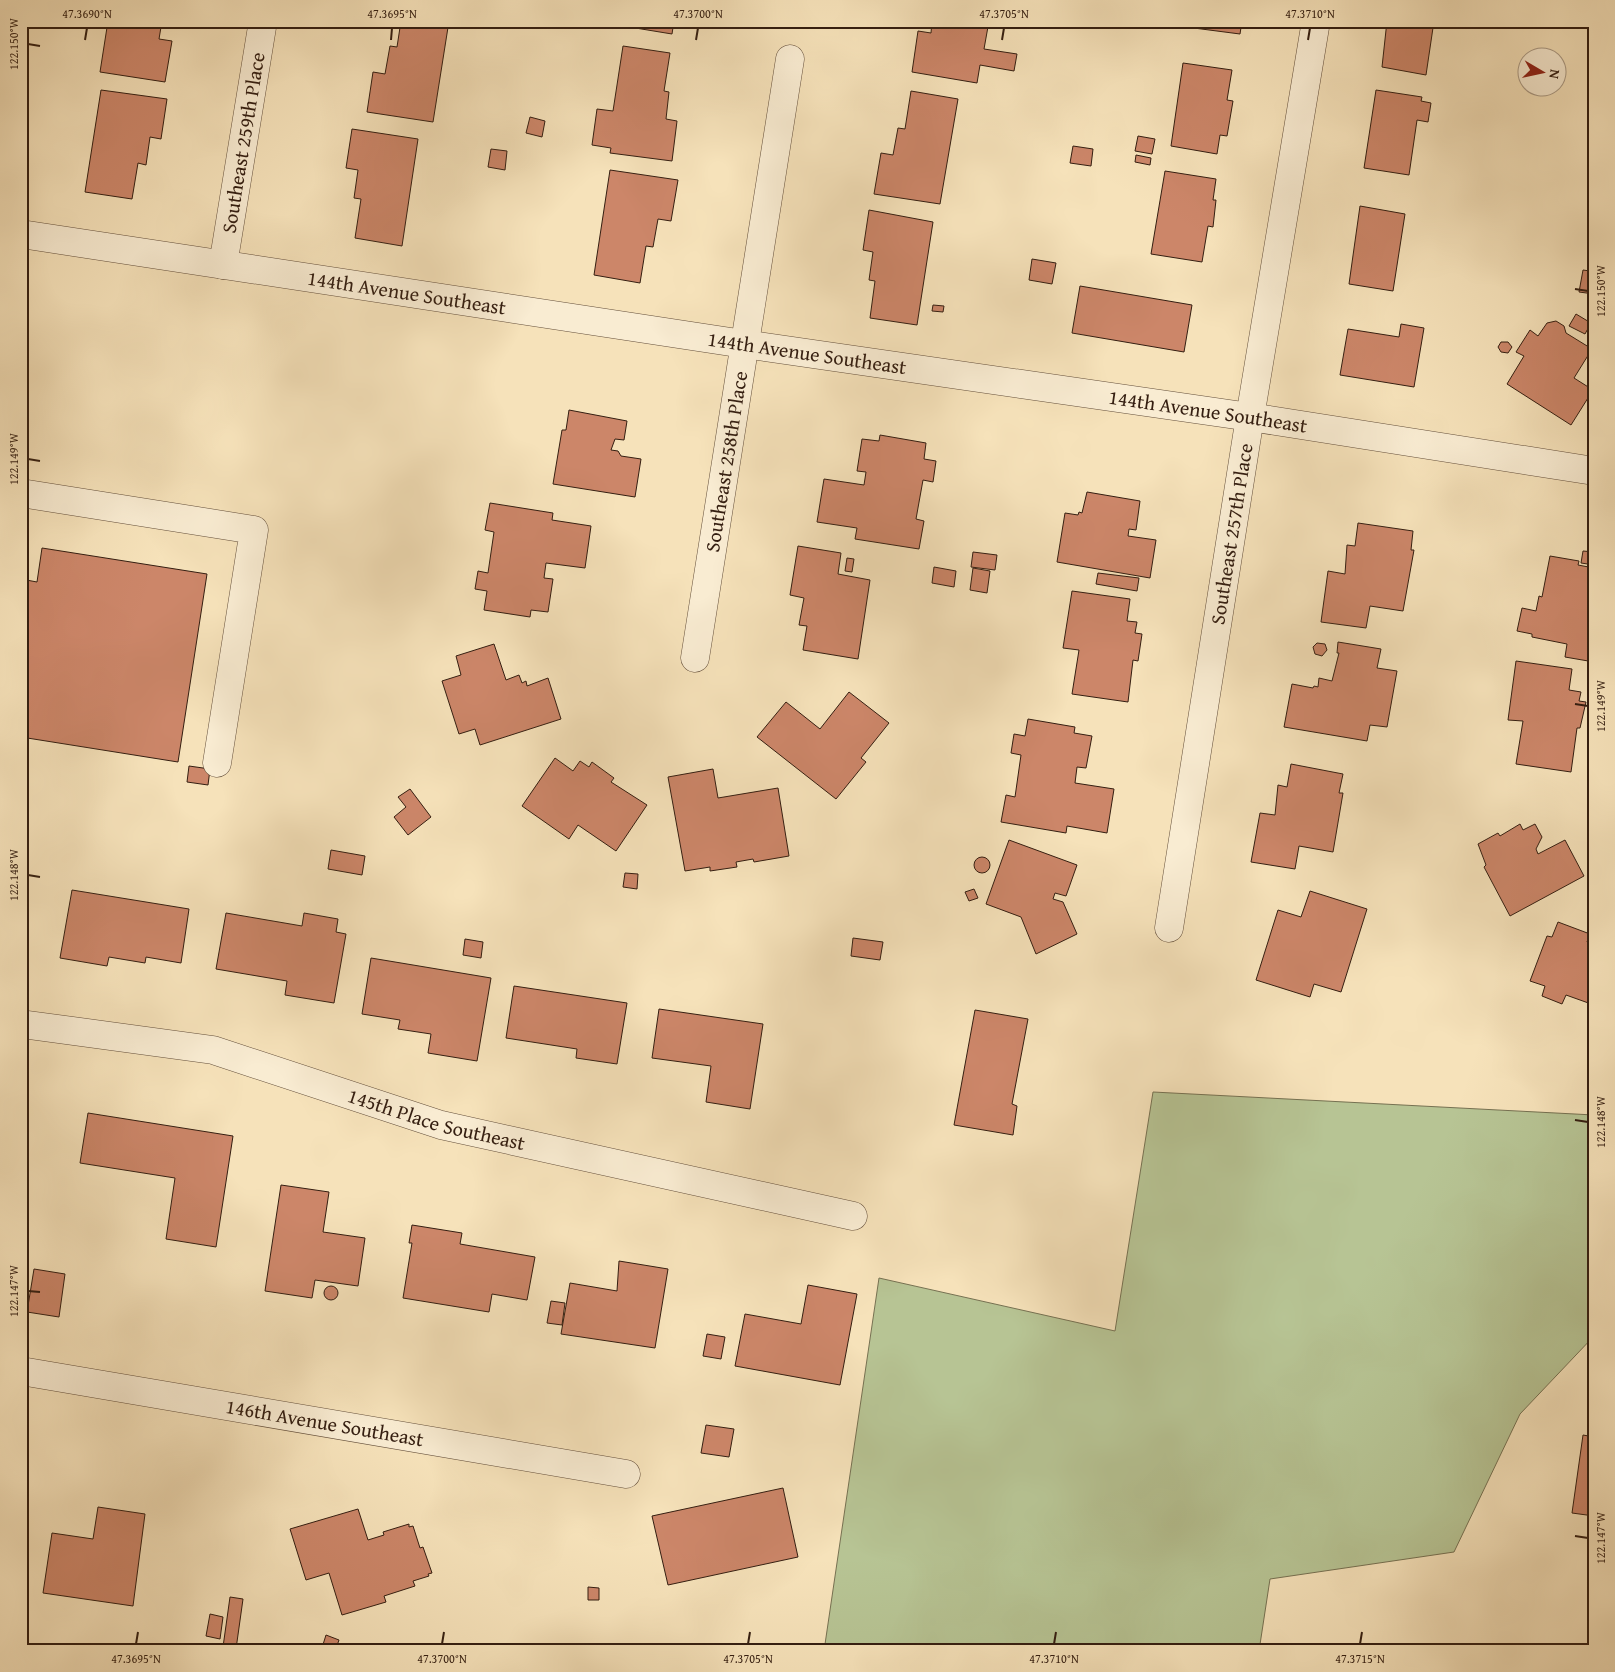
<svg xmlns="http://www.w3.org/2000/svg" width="1615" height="1672" viewBox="0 0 1615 1672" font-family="'Gentium Book Plus',serif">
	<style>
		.green { fill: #b7c494; stroke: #767152 }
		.building { fill: #cc8669; stroke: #341e11 }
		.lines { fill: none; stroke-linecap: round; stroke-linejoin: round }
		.minor-casing { stroke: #644f3b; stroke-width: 29 }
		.minor { stroke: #f9ecd2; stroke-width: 28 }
		.ticks { fill: none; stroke: #341e11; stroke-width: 2 }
		.labels { text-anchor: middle; stroke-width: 5; stroke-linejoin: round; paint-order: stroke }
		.street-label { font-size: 20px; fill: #341e11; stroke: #f9ecd2 }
		.neatline { fill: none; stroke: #341e11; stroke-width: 2 }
		.ticks-label { font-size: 12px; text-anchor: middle; fill: #341e11 }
	</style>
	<rect width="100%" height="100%" fill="#f6e2ba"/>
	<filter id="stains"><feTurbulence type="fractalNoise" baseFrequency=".004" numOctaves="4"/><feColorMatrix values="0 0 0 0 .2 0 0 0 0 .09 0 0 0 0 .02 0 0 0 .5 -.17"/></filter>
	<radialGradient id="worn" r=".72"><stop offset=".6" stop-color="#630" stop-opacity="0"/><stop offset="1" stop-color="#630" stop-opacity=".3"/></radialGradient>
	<path class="green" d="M 1153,1092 L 1594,1115 L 1594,1336 L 1520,1414 L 1454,1552 L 1270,1579 L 1259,1651 L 824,1651 L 879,1278 L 1115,1331 Z"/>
	<path class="building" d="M 108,21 L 162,21 L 159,39 L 172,41 L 165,82 L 100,72 Z
		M 401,21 L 449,21 L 433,122 L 367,112 L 373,72 L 385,74 L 390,46 L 397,47 Z
		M 606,21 L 674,21 L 672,34 L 605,23 Z
		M 932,21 L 989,21 L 984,49 L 1017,54 L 1014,71 L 980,65 L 977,83 L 912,72 L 918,31 L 931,33 Z
		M 1164,21 L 1242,21 L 1240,34 L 1163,24 Z
		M 1387,21 L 1434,21 L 1426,75 L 1382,67 Z
		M 623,46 L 670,53 L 664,91 L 669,92 L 666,119 L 677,121 L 672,161 L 610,153 L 611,148 L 592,145 L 597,109 L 613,111 Z
		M 1183,63 L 1232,70 L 1227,100 L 1233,101 L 1227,136 L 1220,135 L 1217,154 L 1171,146 Z
		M 101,90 L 167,99 L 161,139 L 150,137 L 146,165 L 138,163 L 132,199 L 85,192 Z
		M 1376,90 L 1422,97 L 1421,101 L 1431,103 L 1428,122 L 1417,120 L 1409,175 L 1364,168 Z
		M 911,91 L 958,99 L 940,204 L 874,194 L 881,153 L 893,155 L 898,128 L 905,129 Z
		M 530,117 L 545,121 L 542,137 L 526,133 Z
		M 352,129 L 418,139 L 402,246 L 355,238 L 361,199 L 354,198 L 358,170 L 346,168 Z
		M 1138,136 L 1155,139 L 1152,154 L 1135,151 Z
		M 1073,146 L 1093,149 L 1091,166 L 1070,163 Z
		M 491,149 L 507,151 L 505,170 L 488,167 Z
		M 1136,155 L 1151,158 L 1150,165 L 1135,162 Z
		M 610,170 L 678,180 L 671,221 L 658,219 L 653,247 L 646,246 L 640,283 L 594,275 Z
		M 1165,171 L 1216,179 L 1213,200 L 1216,200 L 1213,227 L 1208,226 L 1202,262 L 1151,254 Z
		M 1360,206 L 1405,214 L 1393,291 L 1349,284 Z
		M 869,210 L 933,222 L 917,325 L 870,318 L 875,281 L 869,280 L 873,252 L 863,250 Z
		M 1594,251 L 1594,294 L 1579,292 L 1583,270 L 1590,271 Z
		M 1032,259 L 1056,263 L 1052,284 L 1029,280 Z
		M 1080,286 L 1192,305 L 1184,352 L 1072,333 Z
		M 933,305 L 944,306 L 943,312 L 932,311 Z
		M 1576,314 L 1591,323 L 1585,334 L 1569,326 Z
		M 1556,321 L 1564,326 L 1566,333 L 1592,349 L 1574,378 L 1593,390 L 1571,425 L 1507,384 L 1524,356 L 1516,352 L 1530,330 L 1538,336 L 1547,323 Z
		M 1401,324 L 1424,328 L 1414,387 L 1340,375 L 1348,329 L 1399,337 Z
		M 1501,342 L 1508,342 L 1512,347 L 1508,353 L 1501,352 L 1498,347 Z
		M 569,410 L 627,421 L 624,440 L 615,439 L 611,450 L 618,451 L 621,456 L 641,459 L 635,497 L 553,484 L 562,430 L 566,430 Z
		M 880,435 L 926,443 L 924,459 L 936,461 L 933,482 L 923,480 L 916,519 L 924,521 L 919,549 L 855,539 L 857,528 L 817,522 L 824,479 L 864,485 L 866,472 L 857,471 L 862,439 L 879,441 Z
		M 1087,492 L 1140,501 L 1136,530 L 1129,529 L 1128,536 L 1156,540 L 1150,578 L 1057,562 L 1065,513 L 1078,515 L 1079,512 L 1082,513 Z
		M 490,503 L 553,513 L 552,520 L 591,526 L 585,568 L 546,563 L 544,578 L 553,579 L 548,612 L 531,610 L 530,617 L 484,610 L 487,591 L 475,589 L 478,571 L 488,573 L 494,532 L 485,530 Z
		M 1358,523 L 1413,531 L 1411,550 L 1414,550 L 1403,611 L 1370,606 L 1366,628 L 1321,622 L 1328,571 L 1345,574 L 1347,545 L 1355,546 Z
		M 798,546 L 841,553 L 838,574 L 870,580 L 858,659 L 803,650 L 807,626 L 799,625 L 804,598 L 790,595 Z
		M 42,548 L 207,574 L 178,762 L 21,737 L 21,579 L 37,582 Z
		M 1583,551 L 1594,552 L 1594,565 L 1581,563 Z
		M 973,552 L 997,555 L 995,570 L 971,567 Z
		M 1550,556 L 1579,561 L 1578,565 L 1594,568 L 1594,662 L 1565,657 L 1567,644 L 1532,637 L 1532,634 L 1517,631 L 1522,608 L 1536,611 L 1539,596 L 1542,597 Z
		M 847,558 L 854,559 L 852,572 L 845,571 Z
		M 934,567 L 956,571 L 954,587 L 932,583 Z
		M 973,568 L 990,571 L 987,593 L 970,590 Z
		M 1098,573 L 1139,578 L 1137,591 L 1096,584 Z
		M 1072,591 L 1130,599 L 1127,621 L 1137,622 L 1135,633 L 1142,634 L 1138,661 L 1133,660 L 1128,702 L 1072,694 L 1079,650 L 1063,648 Z
		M 1338,642 L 1381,649 L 1377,668 L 1397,671 L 1387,727 L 1370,725 L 1367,741 L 1284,727 L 1292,684 L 1313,688 L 1314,686 L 1318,687 L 1319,678 L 1332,681 L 1339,653 L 1337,653 Z
		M 1317,643 L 1325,644 L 1327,650 L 1322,656 L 1315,654 L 1313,647 Z
		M 494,644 L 506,680 L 519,675 L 522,683 L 526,681 L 527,686 L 548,678 L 561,719 L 480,745 L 475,729 L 459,734 L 442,681 L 461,675 L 456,656 Z
		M 1516,661 L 1572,669 L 1569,690 L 1581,692 L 1579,701 L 1586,702 L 1580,728 L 1577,728 L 1571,772 L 1516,764 L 1523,721 L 1508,720 Z
		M 849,692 L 889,723 L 861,758 L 866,762 L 836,799 L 757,737 L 786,702 L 820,729 Z
		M 1028,719 L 1075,727 L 1074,733 L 1092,736 L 1086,768 L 1077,767 L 1075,783 L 1114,789 L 1107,833 L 1067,826 L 1066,833 L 1001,822 L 1006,795 L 1015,797 L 1021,755 L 1011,753 L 1014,734 L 1025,736 Z
		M 555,758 L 573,771 L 580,761 L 589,767 L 592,762 L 614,778 L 611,782 L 647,805 L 616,851 L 578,825 L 569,839 L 522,806 Z
		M 1291,764 L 1343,774 L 1339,793 L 1343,793 L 1333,852 L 1299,846 L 1295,869 L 1251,862 L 1260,813 L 1275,815 L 1278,785 L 1287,787 Z
		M 189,766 L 210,769 L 208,785 L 187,782 Z
		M 713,769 L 718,798 L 778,788 L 789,856 L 754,862 L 753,859 L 736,862 L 737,867 L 710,871 L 710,867 L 685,871 L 668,777 Z
		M 410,789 L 431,817 L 408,835 L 394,817 L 406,807 L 398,797 Z
		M 1520,824 L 1523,830 L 1535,824 L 1542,837 L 1536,849 L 1538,854 L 1565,840 L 1584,876 L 1510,916 L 1484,867 L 1486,865 L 1478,844 L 1498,833 L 1500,836 Z
		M 1009,840 L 1077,865 L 1066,896 L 1055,893 L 1053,899 L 1063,902 L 1077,934 L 1036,954 L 1021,917 L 986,904 Z
		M 331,850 L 365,856 L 362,875 L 328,869 Z
		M974 865a8 8 0 1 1 16 0a8 8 0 1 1-16 0Z
		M 625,873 L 638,874 L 637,889 L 623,887 Z
		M 974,889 L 978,898 L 969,901 L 965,892 Z
		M 72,890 L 189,909 L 181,963 L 146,957 L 145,963 L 109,957 L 107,966 L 60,958 Z
		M 1310,891 L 1367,909 L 1341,992 L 1314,984 L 1310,997 L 1256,980 L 1278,910 L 1301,917 Z
		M 226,913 L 302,926 L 304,913 L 338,919 L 336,932 L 346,934 L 334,1003 L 285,995 L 287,981 L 216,969 Z
		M 1558,922 L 1590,934 L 1587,942 L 1594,945 L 1594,1005 L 1566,995 L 1562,1004 L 1542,996 L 1545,986 L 1530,981 L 1547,936 L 1552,937 Z
		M 853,938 L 883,942 L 880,960 L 851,956 Z
		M 465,939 L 483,942 L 481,958 L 463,955 Z
		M 371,958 L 491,978 L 477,1061 L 428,1053 L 431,1034 L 398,1029 L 400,1020 L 362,1014 Z
		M 514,986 L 627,1003 L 617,1064 L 576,1058 L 577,1049 L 506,1038 Z
		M 659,1009 L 763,1024 L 750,1109 L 706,1102 L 711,1066 L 652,1058 Z
		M 975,1010 L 1028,1019 L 1012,1104 L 1017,1106 L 1013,1135 L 954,1125 Z
		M 88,1113 L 233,1136 L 216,1247 L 166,1239 L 175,1178 L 80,1163 Z
		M 281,1185 L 329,1192 L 323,1232 L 365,1238 L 358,1286 L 315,1280 L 312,1298 L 265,1291 Z
		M 21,1216 L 27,1217 L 21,1259 Z
		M 412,1225 L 462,1233 L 460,1244 L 535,1257 L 527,1300 L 492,1294 L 489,1312 L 403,1298 L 412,1243 L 409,1243 Z
		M 619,1261 L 668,1269 L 655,1348 L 561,1334 L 570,1283 L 617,1291 Z
		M 34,1269 L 65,1274 L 59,1317 L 27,1312 Z
		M 808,1285 L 857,1294 L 840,1385 L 735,1366 L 745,1314 L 801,1324 Z
		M324 1293a7 7 0 1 1 14 0a7 7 0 1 1-14 0Z
		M 551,1301 L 565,1303 L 562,1325 L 547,1323 Z
		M 707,1334 L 725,1337 L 721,1359 L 703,1356 Z
		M 706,1425 L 734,1429 L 729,1457 L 701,1453 Z
		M 1583,1435 L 1594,1437 L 1594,1516 L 1572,1513 Z
		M 783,1488 L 798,1557 L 668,1585 L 652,1516 Z
		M 98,1507 L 145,1514 L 133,1606 L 43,1593 L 52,1533 L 93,1539 Z
		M 358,1509 L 368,1540 L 384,1535 L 383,1532 L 409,1524 L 409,1527 L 413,1526 L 420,1548 L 423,1547 L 432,1573 L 428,1574 L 429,1576 L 413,1581 L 415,1586 L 384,1596 L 386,1602 L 342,1615 L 329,1573 L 306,1580 L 290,1529 Z
		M 588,1587 L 599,1588 L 599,1600 L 588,1600 Z
		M 230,1597 L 243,1599 L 236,1649 L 223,1647 Z
		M 210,1614 L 223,1617 L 220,1639 L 206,1636 Z
		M 326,1635 L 339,1640 L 335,1651 L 321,1651 Z"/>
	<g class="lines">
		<defs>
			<g id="minor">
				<path id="s1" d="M 21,234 L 744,344 L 1250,417 L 1594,471"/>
				<path id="s2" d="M 223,265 L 263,21"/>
				<path d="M 21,493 L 254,530 L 217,763"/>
				<path id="s3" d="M 695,658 L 790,59"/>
				<path id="s4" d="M 1169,928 L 1250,417 L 1316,21"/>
				<path id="s5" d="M 21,1024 L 213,1050 L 441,1125 L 853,1216"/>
				<path id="s6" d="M 21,1371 L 626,1474"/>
			</g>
		</defs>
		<use href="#minor" class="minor-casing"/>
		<use href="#minor" class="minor"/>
	</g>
	<path class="ticks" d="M 85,40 L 87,28M 391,40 L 392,28M 696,40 L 698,28M 1002,40 L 1004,28M 1308,40 L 1310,28M 28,44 L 40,46M 1575,289 L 1588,291M 28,459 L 40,461M 1575,704 L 1588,706M 28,875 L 40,877M 1575,1120 L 1588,1122M 28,1291 L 40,1292M 1575,1536 L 1588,1538M 136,1644 L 138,1632M 442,1644 L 444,1632M 748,1644 L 750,1632M 1054,1644 L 1056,1632M 1360,1644 L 1362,1632"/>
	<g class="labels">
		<g class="street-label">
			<text dy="7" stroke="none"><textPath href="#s2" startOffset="124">Southeast 259th Place</textPath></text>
			<text dy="7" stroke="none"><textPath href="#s1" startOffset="390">144th Avenue Southeast</textPath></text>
			<text dy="7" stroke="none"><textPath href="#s1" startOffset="795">144th Avenue Southeast</textPath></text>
			<text dy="7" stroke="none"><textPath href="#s1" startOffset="1200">144th Avenue Southeast</textPath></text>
			<text dy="7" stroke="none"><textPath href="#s3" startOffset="199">Southeast 258th Place</textPath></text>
			<text dy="7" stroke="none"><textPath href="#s4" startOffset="399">Southeast 257th Place</textPath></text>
			<text dy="7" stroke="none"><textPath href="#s5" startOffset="428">145th Place Southeast</textPath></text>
			<text dy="7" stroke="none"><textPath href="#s6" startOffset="308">146th Avenue Southeast</textPath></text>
		</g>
	</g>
	<rect width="1615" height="1672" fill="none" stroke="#f6e2ba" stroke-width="55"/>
	<g transform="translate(1542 72) rotate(99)"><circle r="24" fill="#f9ecd2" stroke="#aa9a85"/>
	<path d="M0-4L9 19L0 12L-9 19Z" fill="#8f2418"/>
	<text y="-8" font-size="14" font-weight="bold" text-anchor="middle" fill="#341e11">N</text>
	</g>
	<rect x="28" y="28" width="1560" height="1616" class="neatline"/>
	<g class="ticks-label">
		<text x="87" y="18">47.3690°N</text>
		<text x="392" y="18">47.3695°N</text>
		<text x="698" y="18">47.3700°N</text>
		<text x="1004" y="18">47.3705°N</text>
		<text x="1310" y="18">47.3710°N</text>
		<text transform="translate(14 44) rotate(-90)" y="4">122.150°W</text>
		<text transform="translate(1601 291) rotate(-90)" y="4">122.150°W</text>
		<text transform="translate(14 459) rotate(-90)" y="4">122.149°W</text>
		<text transform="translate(1601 706) rotate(-90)" y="4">122.149°W</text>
		<text transform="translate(14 875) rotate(-90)" y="4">122.148°W</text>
		<text transform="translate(1601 1122) rotate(-90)" y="4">122.148°W</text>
		<text transform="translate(14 1291) rotate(-90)" y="4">122.147°W</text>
		<text transform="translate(1601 1538) rotate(-90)" y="4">122.147°W</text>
		<text x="136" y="1663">47.3695°N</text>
		<text x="442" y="1663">47.3700°N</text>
		<text x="748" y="1663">47.3705°N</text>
		<text x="1054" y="1663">47.3710°N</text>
		<text x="1360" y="1663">47.3715°N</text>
	</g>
	<rect width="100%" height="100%" filter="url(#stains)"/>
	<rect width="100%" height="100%" fill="url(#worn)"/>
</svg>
